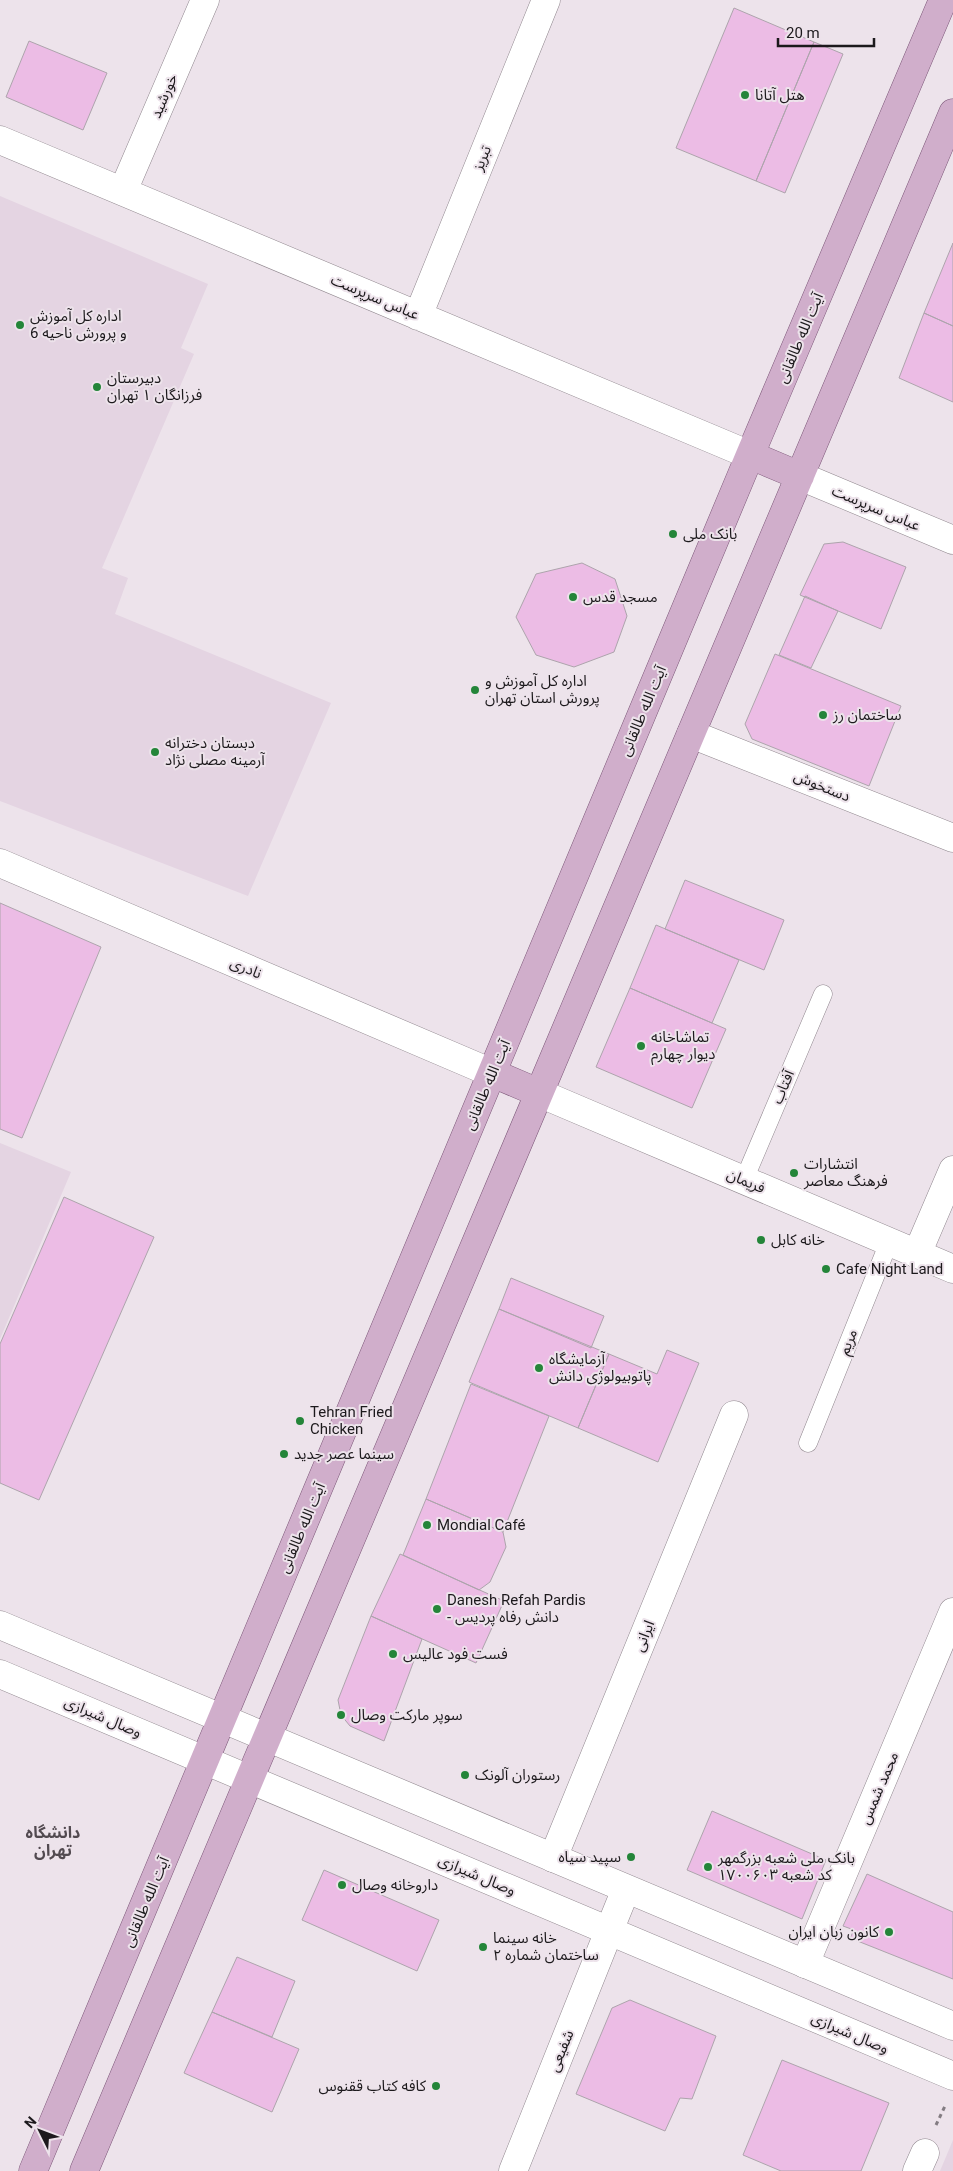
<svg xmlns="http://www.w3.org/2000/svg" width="953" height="2171" viewBox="0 0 953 2171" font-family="Roboto,'Noto Sans Arabic',sans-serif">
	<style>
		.built { fill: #e4d4e2 }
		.building { fill: #ecbce5; stroke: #ada4ac }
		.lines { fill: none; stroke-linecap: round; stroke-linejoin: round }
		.service-casing { stroke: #90878e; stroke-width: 19 }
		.minor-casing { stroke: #90878e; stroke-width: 29 }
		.tertiary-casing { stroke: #90878e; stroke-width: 29 }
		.secondary-casing { stroke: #90878e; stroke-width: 29 }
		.primary-casing { stroke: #7c5778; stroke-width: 29 }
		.path { stroke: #837c82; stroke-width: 3; stroke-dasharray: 4 4; stroke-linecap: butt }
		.service { stroke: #fff; stroke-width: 18 }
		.minor { stroke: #fff; stroke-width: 28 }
		.tertiary { stroke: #fff; stroke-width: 28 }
		.secondary { stroke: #fff; stroke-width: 28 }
		.primary { stroke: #d0aecb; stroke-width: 28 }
		.poi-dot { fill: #248539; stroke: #ede3eb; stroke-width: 2 }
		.labels { text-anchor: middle; stroke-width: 4; stroke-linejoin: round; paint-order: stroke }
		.poi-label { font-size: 15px; fill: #1c191c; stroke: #ede3eb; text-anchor: start }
		.street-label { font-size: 15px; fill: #1c191c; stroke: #ede3eb }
		.neighbourhood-label { font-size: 16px; font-weight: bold; fill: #524a50; stroke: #ede3eb }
	</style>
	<rect width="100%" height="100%" fill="#ede3eb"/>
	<path class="built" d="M 0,196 L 208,284 L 181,348 L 194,354 L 102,568 L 128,578 L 115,614 L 331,703 L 248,896 L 0,801 Z
		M 0,1143 L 71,1172 L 0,1339 Z
		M 953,2140 L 953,2171 L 940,2171 Z"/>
	<path class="building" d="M 734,8 L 814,42 L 756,181 L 676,148 Z
		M 29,41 L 107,73 L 83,130 L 6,97 Z
		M 814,42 L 843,54 L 785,193 L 756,181 Z
		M 953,243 L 953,326 L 924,313 Z
		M 924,313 L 953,326 L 953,402 L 899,378 Z
		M 843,542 L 906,567 L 881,629 L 800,595 L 824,544 Z
		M 582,563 L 615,579 L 627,616 L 614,652 L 574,667 L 536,655 L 516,617 L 536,574 Z
		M 805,596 L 838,611 L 811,668 L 779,655 Z
		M 775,654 L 901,706 L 869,786 L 752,739 L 745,724 Z
		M 685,880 L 784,920 L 764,970 L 665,929 Z
		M 0,903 L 101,947 L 22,1138 L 0,1129 Z
		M 656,925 L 739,960 L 712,1023 L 630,988 Z
		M 630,988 L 726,1029 L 692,1108 L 596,1067 Z
		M 64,1197 L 154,1237 L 39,1500 L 0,1483 L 0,1344 Z
		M 511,1278 L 604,1316 L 591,1348 L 499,1309 Z
		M 499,1309 L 609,1354 L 578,1428 L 469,1382 Z
		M 667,1350 L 699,1363 L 658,1462 L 578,1428 L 609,1354 L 657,1374 Z
		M 471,1384 L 549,1416 L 503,1532 L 426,1499 Z
		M 426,1499 L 503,1532 L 506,1547 L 490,1582 L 479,1590 L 403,1555 Z
		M 400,1554 L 504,1601 L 476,1663 L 371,1616 Z
		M 371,1616 L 422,1639 L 384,1741 L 350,1726 L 341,1715 L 338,1700 Z
		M 712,1811 L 826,1860 L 802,1919 L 687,1870 Z
		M 324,1870 L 439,1920 L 417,1971 L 302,1920 Z
		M 867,1874 L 953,1912 L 953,1979 L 850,1938 L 854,1930 L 843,1926 Z
		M 237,1957 L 295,1981 L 272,2037 L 212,2012 Z
		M 630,2000 L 716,2036 L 692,2099 L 680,2098 L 665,2131 L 576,2094 L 612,2008 Z
		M 212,2012 L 299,2049 L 272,2112 L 184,2073 Z
		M 782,2060 L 889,2103 L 861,2171 L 781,2171 L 743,2155 Z"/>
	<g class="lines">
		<defs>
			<path id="service" d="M 744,1180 L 823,994
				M 808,1443 L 889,1242"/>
			<path id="minor" d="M 0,140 L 750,455
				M 123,191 L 205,0
				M 418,316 L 546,0
				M 800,476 L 953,540
				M 691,734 L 953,838
				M 917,1254 L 953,1170
				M 553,1858 L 734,1415
				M 805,1964 L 953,1612
				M 513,2171 L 609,1931
				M 917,2171 L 925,2153"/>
			<path id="tertiary" d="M 0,863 L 492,1073
				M 539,1093 L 953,1269"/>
			<path id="secondary" d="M 0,1625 L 953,2026
				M 0,1674 L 953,2076
				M 609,1931 L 626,1889"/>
			<path id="primary" d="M 750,455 L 800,476
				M 492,1073 L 539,1093
				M 33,2171 L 750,455 L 943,0
				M 84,2171 L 953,113"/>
		</defs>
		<use href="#service" class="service-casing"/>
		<use href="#minor" class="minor-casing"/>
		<use href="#tertiary" class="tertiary-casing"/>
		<use href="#secondary" class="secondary-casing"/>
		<use href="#primary" class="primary-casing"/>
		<path class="path" d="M 936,2125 L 945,2106"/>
		<use href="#service" class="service"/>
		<use href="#minor" class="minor"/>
		<use href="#tertiary" class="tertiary"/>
		<use href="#secondary" class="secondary"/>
		<use href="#primary" class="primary"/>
	</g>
	<g class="poi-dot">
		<circle cx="745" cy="95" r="5"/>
		<circle cx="20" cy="325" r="5"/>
		<circle cx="97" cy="387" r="5"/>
		<circle cx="673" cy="534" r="5"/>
		<circle cx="573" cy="597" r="5"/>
		<circle cx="475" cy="690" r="5"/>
		<circle cx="823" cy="715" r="5"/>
		<circle cx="155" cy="752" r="5"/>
		<circle cx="641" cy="1046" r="5"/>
		<circle cx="794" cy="1173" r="5"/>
		<circle cx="761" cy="1240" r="5"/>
		<circle cx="826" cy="1269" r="5"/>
		<circle cx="539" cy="1368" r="5"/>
		<circle cx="300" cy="1421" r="5"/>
		<circle cx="284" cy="1454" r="5"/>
		<circle cx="427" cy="1525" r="5"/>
		<circle cx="437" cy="1609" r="5"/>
		<circle cx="393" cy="1654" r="5"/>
		<circle cx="341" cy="1715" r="5"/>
		<circle cx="465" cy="1775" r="5"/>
		<circle cx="631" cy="1857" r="5"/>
		<circle cx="708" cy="1867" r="5"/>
		<circle cx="342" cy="1885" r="5"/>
		<circle cx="889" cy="1932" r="5"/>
		<circle cx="483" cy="1947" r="5"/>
		<circle cx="436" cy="2086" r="5"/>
	</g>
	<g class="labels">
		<g class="poi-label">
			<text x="755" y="100">هتل آتانا</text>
			<text x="30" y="321">اداره کل آموزش<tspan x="30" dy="17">و پرورش ناحیه 6</tspan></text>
			<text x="107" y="383">دبیرستان<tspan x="107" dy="17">فرزانگان ۱ تهران</tspan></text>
			<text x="683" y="539">بانک ملی</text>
			<text x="583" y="602">مسجد قدس</text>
			<text x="485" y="686">اداره کل آموزش و<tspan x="485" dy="17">پرورش استان تهران</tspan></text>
			<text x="833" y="720">ساختمان رز</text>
			<text x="165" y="748">دبستان دخترانه<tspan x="165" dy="17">آرمینه مصلی نژاد</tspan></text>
			<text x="651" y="1042">تماشاخانه<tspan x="651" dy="17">دیوار چهارم</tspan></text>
			<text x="804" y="1169">انتشارات<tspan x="804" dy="17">فرهنگ معاصر</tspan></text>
			<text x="771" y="1245">خانه کابل</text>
			<text x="836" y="1274">Cafe Night Land</text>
			<text x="549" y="1364">آزمایشگاه<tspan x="549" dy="17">پاتوبیولوژی دانش</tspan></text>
			<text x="310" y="1417">Tehran Fried<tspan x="310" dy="17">Chicken</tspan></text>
			<text x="294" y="1459">سینما عصر جدید</text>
			<text x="437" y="1530">Mondial Café</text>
			<text x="447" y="1605">Danesh Refah Pardis<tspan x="447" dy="17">- دانش رفاه پردیس</tspan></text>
			<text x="403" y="1659">فست فود عالیس</text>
			<text x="351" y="1720">سوپر مارکت وصال</text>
			<text x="475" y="1780">رستوران آلونک</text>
			<text x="621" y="1862" text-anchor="end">سپید سیاه</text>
			<text x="718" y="1863">بانک ملی شعبه بزرگمهر<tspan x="718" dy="17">کد شعبه ۱۷۰۰۶۰۳</tspan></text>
			<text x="352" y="1890">داروخانه وصال</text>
			<text x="879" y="1937" text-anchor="end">کانون زبان ایران</text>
			<text x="493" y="1943">خانه سینما<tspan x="493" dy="17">ساختمان شماره ۲</tspan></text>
			<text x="426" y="2091" text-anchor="end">کافه کتاب ققنوس</text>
		</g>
		<g class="street-label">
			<text transform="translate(164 96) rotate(-67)" y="5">خورشید</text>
			<text transform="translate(482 158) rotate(-68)" y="5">تبریز</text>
			<text transform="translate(375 297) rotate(23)" y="5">عباس سرپرست</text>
			<text transform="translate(800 338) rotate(-67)" y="5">آیت الله طالقانی</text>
			<text transform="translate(876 508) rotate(23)" y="5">عباس سرپرست</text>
			<text transform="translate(643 711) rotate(-67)" y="5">آیت الله طالقانی</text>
			<text transform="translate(822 786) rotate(22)" y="5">دستخوش</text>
			<text transform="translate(246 968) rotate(23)" y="5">نادری</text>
			<text transform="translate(487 1085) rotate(-67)" y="5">آیت الله طالقانی</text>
			<text transform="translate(783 1087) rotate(-67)" y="5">آفتاب</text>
			<text transform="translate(746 1181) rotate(23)" y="5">فریمان</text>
			<text transform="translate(848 1342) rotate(-68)" y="5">مریم</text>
			<text transform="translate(302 1528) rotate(-67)" y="5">آیت الله طالقانی</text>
			<text transform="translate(644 1636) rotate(-68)" y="5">ایرانی</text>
			<text transform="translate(103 1717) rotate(23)" y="5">وصال شیرازی</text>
			<text transform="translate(879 1788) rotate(-67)" y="5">محمد شمس</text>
			<text transform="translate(477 1875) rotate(23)" y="5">وصال شیرازی</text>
			<text transform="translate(146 1902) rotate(-67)" y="5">آیت الله طالقانی</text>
			<text transform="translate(850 2033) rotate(23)" y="5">وصال شیرازی</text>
			<text transform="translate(561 2051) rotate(-68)" y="5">شفیعی</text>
		</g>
		<g class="neighbourhood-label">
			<text x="53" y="1838">دانشگاه<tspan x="53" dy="18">تهران</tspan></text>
		</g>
	</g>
	<g transform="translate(40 2131) rotate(312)" stroke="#ede3eb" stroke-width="4" paint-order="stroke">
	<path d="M0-4L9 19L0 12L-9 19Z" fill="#1c191c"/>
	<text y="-8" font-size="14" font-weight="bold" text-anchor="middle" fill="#1c191c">N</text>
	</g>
	<path d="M778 38v8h96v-8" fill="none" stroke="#1c191c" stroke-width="2.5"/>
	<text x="786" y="38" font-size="15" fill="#1c191c" stroke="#ede3eb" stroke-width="4" paint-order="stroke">20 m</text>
</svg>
